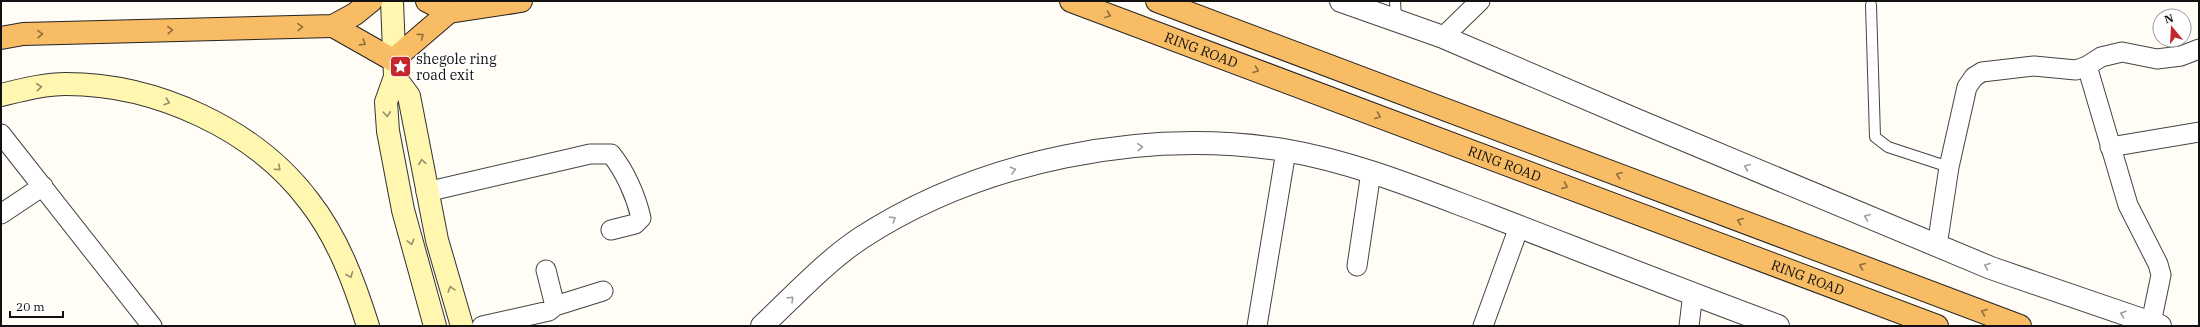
<svg xmlns="http://www.w3.org/2000/svg" width="2200" height="327" viewBox="0 0 2200 327" font-family="'IBM Plex Serif',serif">
	<style>
		.lines { fill: none; stroke-linecap: round; stroke-linejoin: round }
		.service-casing { stroke: #444; stroke-width: 12 }
		.minor-casing { stroke: #444; stroke-width: 21 }
		.tertiary-casing { stroke: #444; stroke-width: 24 }
		.secondary-casing { stroke: #333; stroke-width: 24 }
		.trunk-casing { stroke: #222; stroke-width: 24 }
		.service { stroke: #fff; stroke-width: 10 }
		.minor { stroke: #fff; stroke-width: 19 }
		.tertiary { stroke: #fff; stroke-width: 22 }
		.secondary { stroke: #fff6b0; stroke-width: 22 }
		.trunk { stroke: #f7bc64; stroke-width: 22 }
		.oneway { stroke: #906f3f }
		.oneway2 { stroke: #948f68 }
		.oneway3 { stroke: #a0a0a0 }
		.labels { text-anchor: middle; stroke-width: 4; stroke-linejoin: round; paint-order: stroke }
		.street-label { font-size: 14px; fill: #111; stroke: #fff }
		.poi-label { font-size: 14px; fill: #111; stroke: #fff; text-anchor: start }
	</style>
	<rect width="100%" height="100%" fill="#fffdf5"/>
	<g class="lines">
		<defs>
			<path id="service" d="M 1395,1 L 1396,19
				M 1871,5 L 1875,137 L 1888,147 L 1949,167"/>
			<path id="minor" d="M 1443,37 L 1480,1
				M 2087,66 L 2128,205 L 2158,264 L 2161,275 L 2151,323
				M 1,134 L 152,326
				M 2110,147 L 2199,132
				M 426,192 L 590,154 L 611,154 C 625,171 636,196 641,218 L 635,224 L 611,230
				M 1,214 L 43,186
				M 1937,246 L 1949,167 L 1967,87 L 1974,77 L 1982,72 L 2034,66 L 2076,70 L 2087,66 L 2101,57 L 2122,52 L 2157,59 L 2181,56 L 2199,49
				M 1357,266 L 1371,172
				M 555,306 L 603,291
				M 482,326 L 549,311 L 555,306 L 546,270
				M 1257,326 L 1286,151
				M 1483,326 L 1519,227
				M 1689,326 L 1693,293"/>
			<path id="tertiary" d="M 1341,1 L 1443,37 L 1639,121 L 1991,268 L 2160,326
				M 762,326 C 794,296 825,262 861,238 C 981,160 1144,128 1284,150 C 1355,162 1422,190 1489,215 C 1585,252 1681,290 1778,326"/>
			<path id="secondary" d="M 392,1 L 395,77 L 386,102 L 388,131 L 403,210 L 435,326
				M 395,77 L 409,96 L 437,240 L 462,326
				M 1,95 C 22,90 44,84 66,84 C 156,84 255,129 309,201 C 338,238 354,282 368,326"/>
			<g id="trunk">
				<path d="M 427,1 L 449,12 L 521,1"/>
				<path id="s1" d="M 1071,1 L 1937,326"/>
				<path d="M 1157,1 L 2020,326"/>
				<path d="M 333,26 L 393,60 L 449,12"/>
				<path d="M 1,38 L 23,34 L 333,26 L 355,14 L 371,1"/>
			</g>
		</defs>
		<use href="#service" class="service-casing"/>
		<use href="#minor" class="minor-casing"/>
		<use href="#tertiary" class="tertiary-casing"/>
		<use href="#secondary" class="secondary-casing"/>
		<use href="#trunk" class="trunk-casing"/>
		<use href="#service" class="service"/>
		<use href="#minor" class="minor"/>
		<use href="#tertiary" class="tertiary"/>
		<use href="#secondary" class="secondary"/>
		<use href="#trunk" class="trunk"/>
	</g>
	<defs><path id="oneway-chevron" d="M-2-3.5L2.5 0L-2 3.5" fill="none" stroke-width="1.6" stroke-linecap="round" stroke-linejoin="round"/></defs>
	<g class="oneway">
		<use href="#oneway-chevron" transform="translate(1108 15) rotate(20)"/>
		<use href="#oneway-chevron" transform="translate(300 27) rotate(-2)"/>
		<use href="#oneway-chevron" transform="translate(170 30) rotate(-2)"/>
		<use href="#oneway-chevron" transform="translate(40 34) rotate(-2)"/>
		<use href="#oneway-chevron" transform="translate(421 36) rotate(-37)"/>
		<use href="#oneway-chevron" transform="translate(363 43) rotate(32)"/>
		<use href="#oneway-chevron" transform="translate(1256 70) rotate(21)"/>
		<use href="#oneway-chevron" transform="translate(1378 116) rotate(21)"/>
		<use href="#oneway-chevron" transform="translate(1619 175) rotate(-159)"/>
		<use href="#oneway-chevron" transform="translate(1565 186) rotate(21)"/>
		<use href="#oneway-chevron" transform="translate(1740 221) rotate(-159)"/>
		<use href="#oneway-chevron" transform="translate(1862 266) rotate(-159)"/>
		<use href="#oneway-chevron" transform="translate(1984 312) rotate(-159)"/>
	</g>
	<g class="oneway2">
		<use href="#oneway-chevron" transform="translate(39 87) rotate(-6)"/>
		<use href="#oneway-chevron" transform="translate(167 102) rotate(18)"/>
		<use href="#oneway-chevron" transform="translate(387 114) rotate(87)"/>
		<use href="#oneway-chevron" transform="translate(422 162) rotate(-99)"/>
		<use href="#oneway-chevron" transform="translate(278 168) rotate(42)"/>
		<use href="#oneway-chevron" transform="translate(411 242) rotate(75)"/>
		<use href="#oneway-chevron" transform="translate(350 275) rotate(68)"/>
		<use href="#oneway-chevron" transform="translate(451 289) rotate(-106)"/>
	</g>
	<g class="oneway3">
		<use href="#oneway-chevron" transform="translate(1140 147) rotate(-4)"/>
		<use href="#oneway-chevron" transform="translate(1747 167) rotate(-157)"/>
		<use href="#oneway-chevron" transform="translate(1013 170) rotate(-15)"/>
		<use href="#oneway-chevron" transform="translate(1867 217) rotate(-157)"/>
		<use href="#oneway-chevron" transform="translate(893 219) rotate(-32)"/>
		<use href="#oneway-chevron" transform="translate(1987 266) rotate(-158)"/>
		<use href="#oneway-chevron" transform="translate(791 299) rotate(-44)"/>
		<use href="#oneway-chevron" transform="translate(2123 314) rotate(-161)"/>
	</g>
	<defs>
		<symbol id="sight-square" viewBox="-11 -11 22 22"><rect x="-9" y="-9" width="18" height="18" rx="4" fill="#c4262e" stroke="#fff"/><path d="M0-6L1.8-2.2L6-1.7L2.9 1.2L3.7 5.4L0 3.3L-3.7 5.4L-2.9 1.2L-6-1.7L-1.8-2.2Z" fill="#fff"/></symbol>
	</defs>
	<g fill-rule="evenodd">
		<use href="#sight-square" x="388" y="54" width="25" height="25"/>
	</g>
	<g class="labels">
		<g class="street-label">
			<text dy="5" stroke="none"><textPath href="#s1" startOffset="139">RING ROAD</textPath></text>
			<text dy="5" stroke="none"><textPath href="#s1" startOffset="463">RING ROAD</textPath></text>
			<text dy="5" stroke="none"><textPath href="#s1" startOffset="787">RING ROAD</textPath></text>
		</g>
		<g class="poi-label">
			<text x="416" y="64">shegole ring<tspan x="416" dy="16">road exit</tspan></text>
		</g>
	</g>
	<rect width="2200" height="327" fill="none" stroke="#111111" stroke-width="4"/>
	<g transform="translate(2172 28) rotate(342)"><circle r="19" fill="#ffffff" stroke="#a0a0a0"/>
	<path d="M0-3L7 15L0 10L-7 15Z" fill="#c4262e"/>
	<text y="-6" font-size="11" font-weight="bold" text-anchor="middle" fill="#111111">N</text>
	</g>
	<path d="M10 311v6h53v-6" fill="none" stroke="#111111" stroke-width="2"/>
	<text x="16" y="311" font-size="12" fill="#111111" stroke="#ffffff" stroke-width="3" paint-order="stroke">20 m</text>
</svg>
